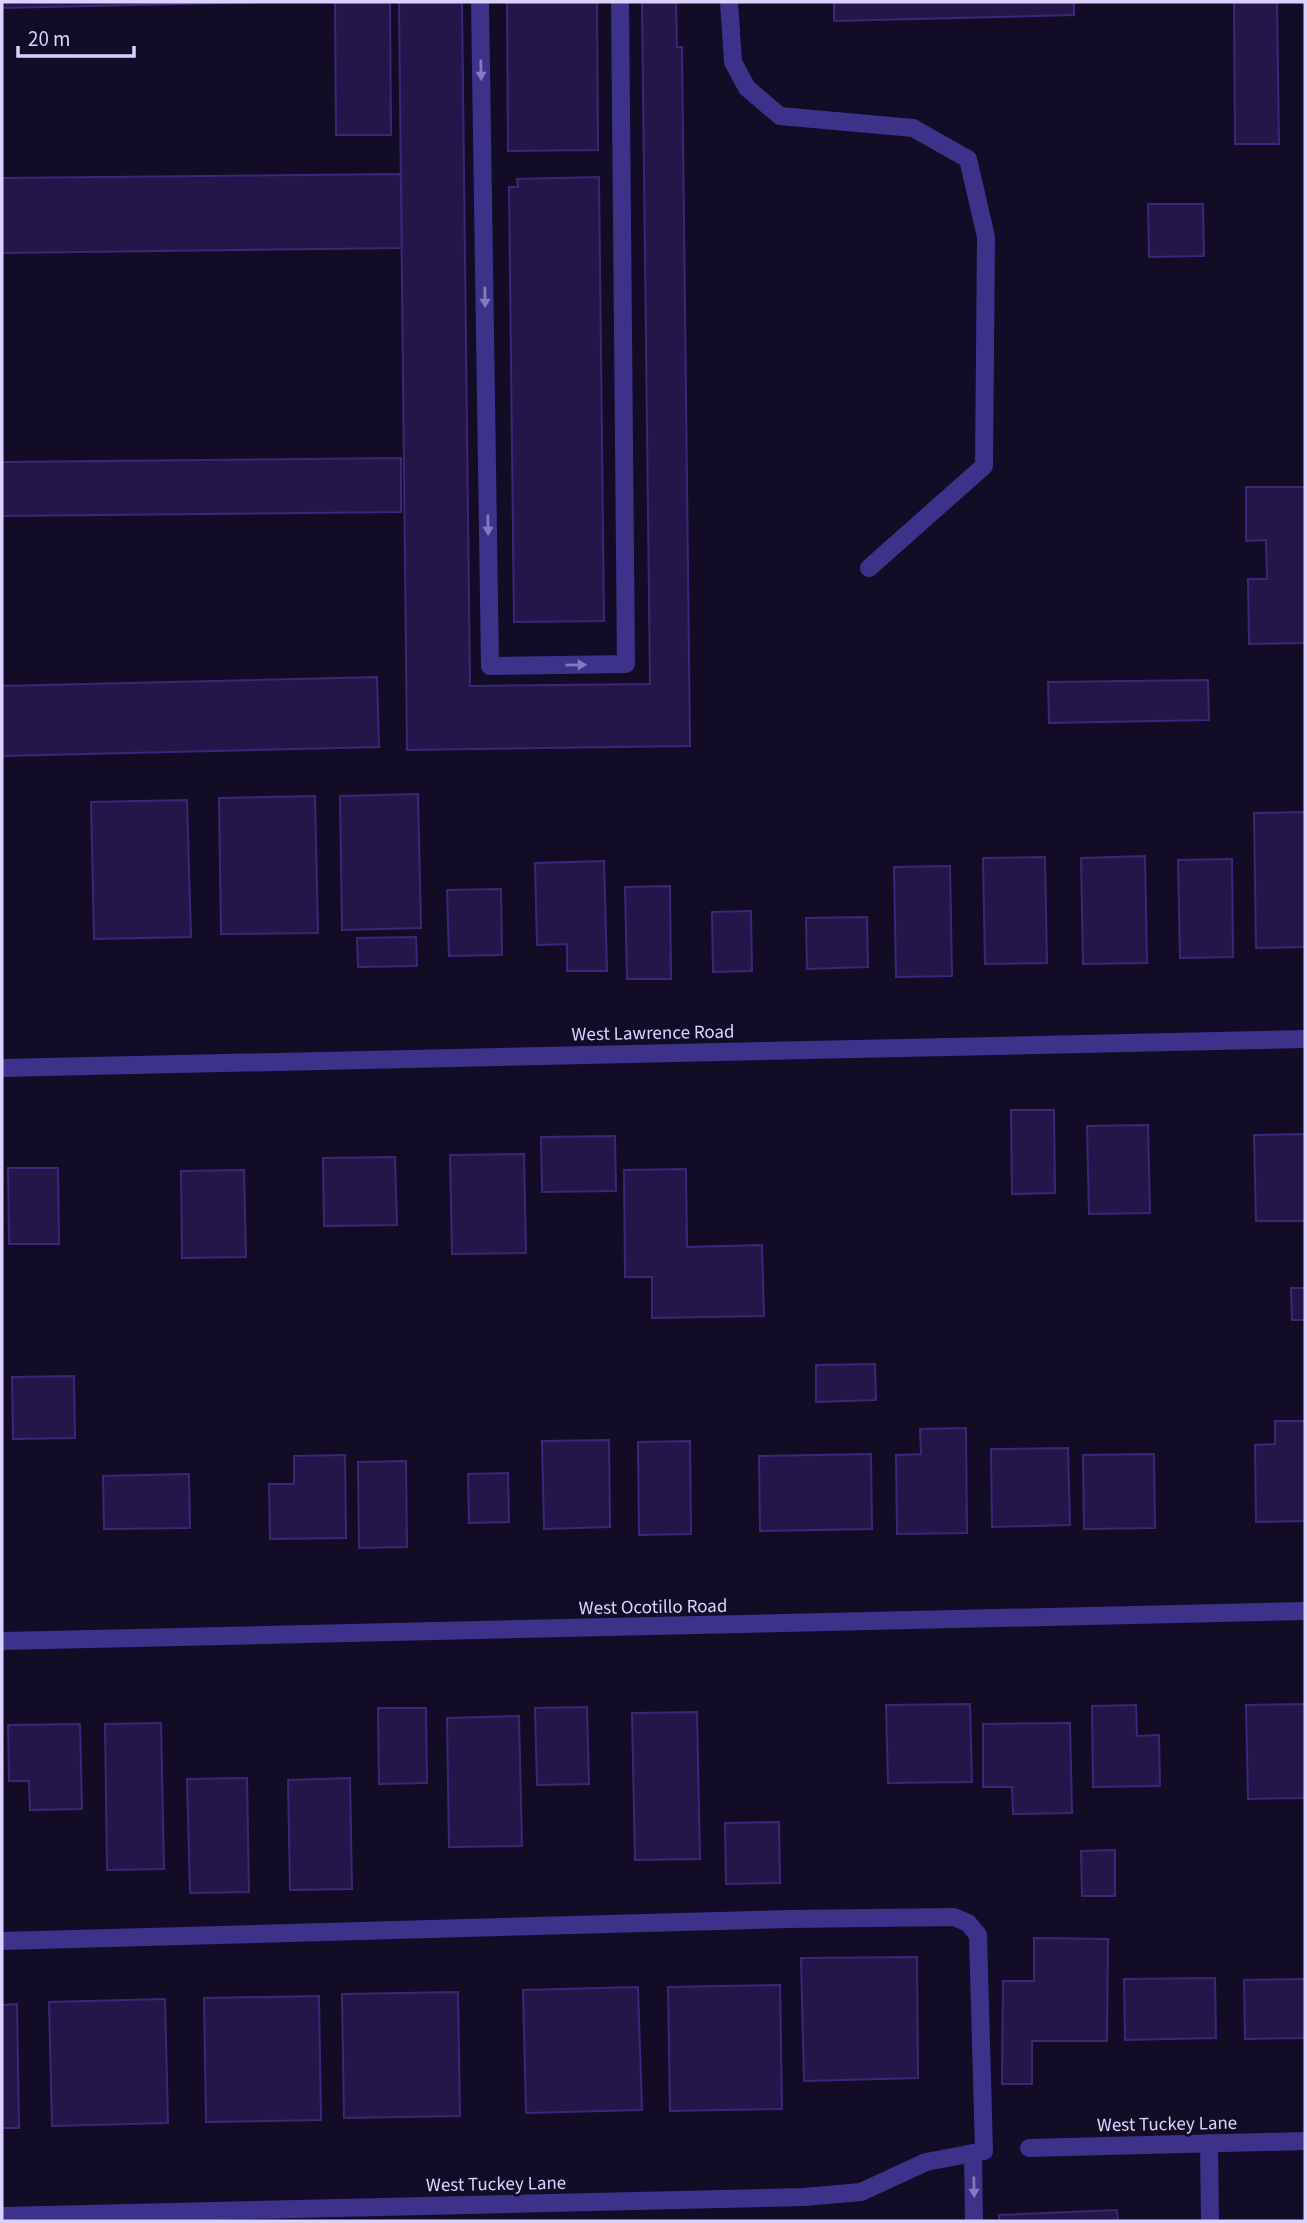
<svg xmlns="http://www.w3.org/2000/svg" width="1307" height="2223" viewBox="0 0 1307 2223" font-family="'Source Sans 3',sans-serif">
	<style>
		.building { fill: #241649; stroke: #3c2677; stroke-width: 2 }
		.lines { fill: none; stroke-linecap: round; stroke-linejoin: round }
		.lane { stroke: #3c328a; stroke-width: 18 }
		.street { stroke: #3c328a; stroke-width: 18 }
		.oneway { fill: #837abf }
		.labels { text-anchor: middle; stroke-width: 6; stroke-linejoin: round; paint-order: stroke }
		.street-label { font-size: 19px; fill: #dad1ff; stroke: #120c26 }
	</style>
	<rect width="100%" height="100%" fill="#120c26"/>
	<path class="building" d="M 2,2 L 270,2 L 2,8 Z
		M 335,2 L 390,2 L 391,135 L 336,135 Z
		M 399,2 L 462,2 L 470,686 L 650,684 L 642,2 L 676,2 L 677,47 L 682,47 L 690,746 L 407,750 Z
		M 507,2 L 597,2 L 598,150 L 508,151 Z
		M 834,2 L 1074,2 L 1074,15 L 834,21 Z
		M 1234,2 L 1277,2 L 1279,144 L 1235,144 Z
		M 401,174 L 402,248 L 2,253 L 2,178 Z
		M 599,177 L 604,621 L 514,622 L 509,187 L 518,187 L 517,179 Z
		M 1148,204 L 1203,204 L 1204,256 L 1149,257 Z
		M 401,458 L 401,512 L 2,516 L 2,462 Z
		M 1246,487 L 1305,487 L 1305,643 L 1249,644 L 1248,579 L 1267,579 L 1266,540 L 1246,541 Z
		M 377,677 L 379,747 L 2,756 L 2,686 Z
		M 1208,680 L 1209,720 L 1049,723 L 1048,682 Z
		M 418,794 L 421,928 L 342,930 L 340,796 Z
		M 315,796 L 318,933 L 221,934 L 219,798 Z
		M 187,800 L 191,937 L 94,939 L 91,802 Z
		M 1305,812 L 1305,947 L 1256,948 L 1254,813 Z
		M 1145,856 L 1147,963 L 1083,964 L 1081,858 Z
		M 1045,857 L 1047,963 L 985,964 L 983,858 Z
		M 1232,859 L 1233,957 L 1180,958 L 1178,860 Z
		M 604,861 L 607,971 L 567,971 L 567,944 L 537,945 L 535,863 Z
		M 950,866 L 952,976 L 896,977 L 894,867 Z
		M 670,886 L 671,979 L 627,979 L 625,887 Z
		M 501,889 L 502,955 L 449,956 L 447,890 Z
		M 751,911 L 752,971 L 713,972 L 712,912 Z
		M 867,917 L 868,967 L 807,969 L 806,918 Z
		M 416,937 L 417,966 L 358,967 L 357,938 Z
		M 1011,1110 L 1054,1110 L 1055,1193 L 1012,1194 Z
		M 1148,1125 L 1150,1213 L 1089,1214 L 1087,1126 Z
		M 1305,1134 L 1305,1221 L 1256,1221 L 1254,1135 Z
		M 615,1136 L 616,1191 L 542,1192 L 541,1137 Z
		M 524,1154 L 526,1253 L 452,1254 L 450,1155 Z
		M 395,1157 L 397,1225 L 324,1226 L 323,1158 Z
		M 8,1168 L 58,1168 L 59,1244 L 9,1244 Z
		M 686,1169 L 687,1247 L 762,1245 L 764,1316 L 652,1318 L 652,1277 L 625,1277 L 624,1170 Z
		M 244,1170 L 246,1257 L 182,1258 L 181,1171 Z
		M 1291,1288 L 1305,1288 L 1305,1320 L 1292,1320 Z
		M 875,1364 L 876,1400 L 816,1402 L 816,1365 Z
		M 74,1376 L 75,1438 L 13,1439 L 12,1377 Z
		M 1275,1421 L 1305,1421 L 1305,1521 L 1256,1522 L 1255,1445 L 1275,1444 Z
		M 966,1428 L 967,1533 L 897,1534 L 896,1455 L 921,1454 L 920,1429 Z
		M 609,1440 L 610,1527 L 544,1529 L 542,1441 Z
		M 690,1441 L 691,1534 L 639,1535 L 638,1442 Z
		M 1068,1448 L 1070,1525 L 992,1527 L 991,1449 Z
		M 871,1454 L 872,1529 L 760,1531 L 759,1456 Z
		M 1154,1454 L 1155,1528 L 1084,1529 L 1083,1455 Z
		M 345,1455 L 346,1538 L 270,1539 L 269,1484 L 294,1484 L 294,1456 Z
		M 406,1461 L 407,1547 L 359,1548 L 358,1462 Z
		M 508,1473 L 509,1522 L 469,1523 L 468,1474 Z
		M 189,1474 L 190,1528 L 104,1529 L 103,1476 Z
		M 970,1704 L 972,1782 L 888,1783 L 886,1705 Z
		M 1305,1704 L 1305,1798 L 1248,1799 L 1246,1705 Z
		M 1136,1705 L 1137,1736 L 1159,1735 L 1160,1786 L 1093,1787 L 1092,1706 Z
		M 587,1707 L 589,1784 L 537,1785 L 535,1708 Z
		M 378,1708 L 426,1708 L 427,1783 L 379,1784 Z
		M 697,1712 L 700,1859 L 635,1860 L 632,1713 Z
		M 519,1716 L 522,1846 L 449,1847 L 447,1718 Z
		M 161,1723 L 164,1869 L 107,1870 L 105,1724 Z
		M 1070,1723 L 1072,1813 L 1013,1814 L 1012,1787 L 983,1787 L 983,1724 Z
		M 80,1724 L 82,1809 L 30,1810 L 29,1781 L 9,1781 L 8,1725 Z
		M 247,1778 L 249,1892 L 190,1893 L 187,1779 Z
		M 350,1778 L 352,1889 L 290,1890 L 288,1780 Z
		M 779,1822 L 780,1883 L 726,1884 L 725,1823 Z
		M 1115,1850 L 1115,1896 L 1082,1896 L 1081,1851 Z
		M 1034,1938 L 1108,1939 L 1107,2041 L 1032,2041 L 1032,2084 L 1002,2084 L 1003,1981 L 1034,1981 Z
		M 917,1957 L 918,2078 L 804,2081 L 801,1958 Z
		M 1215,1978 L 1216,2038 L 1125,2040 L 1124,1979 Z
		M 1305,1979 L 1305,2038 L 1245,2039 L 1244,1980 Z
		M 780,1985 L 782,2109 L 670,2111 L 668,1987 Z
		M 638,1987 L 642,2110 L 526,2113 L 523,1990 Z
		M 458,1992 L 460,2116 L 344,2118 L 342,1994 Z
		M 319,1996 L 321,2120 L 206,2122 L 204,1998 Z
		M 165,1999 L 168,2123 L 52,2126 L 49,2002 Z
		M 17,2004 L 19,2128 L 2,2128 L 2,2005 Z
		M 1117,2210 L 1118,2221 L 999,2221 L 999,2215 Z"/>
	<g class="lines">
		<path class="lane" d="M 480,2 L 490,666 L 626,664 L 620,2
			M 729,2 L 733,62 L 747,88 L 780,116 L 913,128 L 968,159 L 986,237 L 984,466 L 869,568
			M 2,1941 L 788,1919 L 954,1917 L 968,1923 L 978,1935 L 984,2151
			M 973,2153 L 974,2221"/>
		<path class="street" d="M 2,1068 L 1305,1039
			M 2,1641 L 1305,1611
			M 1209,2143 L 1210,2221
			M 1029,2148 L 1305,2141
			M 2,2216 L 804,2197 L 861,2192 L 926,2162 L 984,2151"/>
	</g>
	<defs><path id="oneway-solid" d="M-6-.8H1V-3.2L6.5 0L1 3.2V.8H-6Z" transform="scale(1.75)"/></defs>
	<g class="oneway">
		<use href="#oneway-solid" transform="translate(481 70) rotate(89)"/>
		<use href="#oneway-solid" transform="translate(485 297) rotate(89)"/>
		<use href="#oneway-solid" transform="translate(488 525) rotate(89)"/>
		<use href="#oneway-solid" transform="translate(576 665) rotate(-1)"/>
		<use href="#oneway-solid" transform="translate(974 2187) rotate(89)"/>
	</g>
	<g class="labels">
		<g class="street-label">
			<text transform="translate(653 1032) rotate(-1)" y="7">West Lawrence Road</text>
			<text transform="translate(653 1606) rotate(-1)" y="7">West Ocotillo Road</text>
			<text transform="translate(1167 2123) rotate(-1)" y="7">West Tuckey Lane</text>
			<text transform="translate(496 2183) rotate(-1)" y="7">West Tuckey Lane</text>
		</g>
	</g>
	<rect width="1307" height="2223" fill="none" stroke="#dad1ff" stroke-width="7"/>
	<path d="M18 46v10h116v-10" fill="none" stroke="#dad1ff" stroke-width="3.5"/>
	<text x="28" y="46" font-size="21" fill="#dad1ff" stroke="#120c26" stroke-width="5" paint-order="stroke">20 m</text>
</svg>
